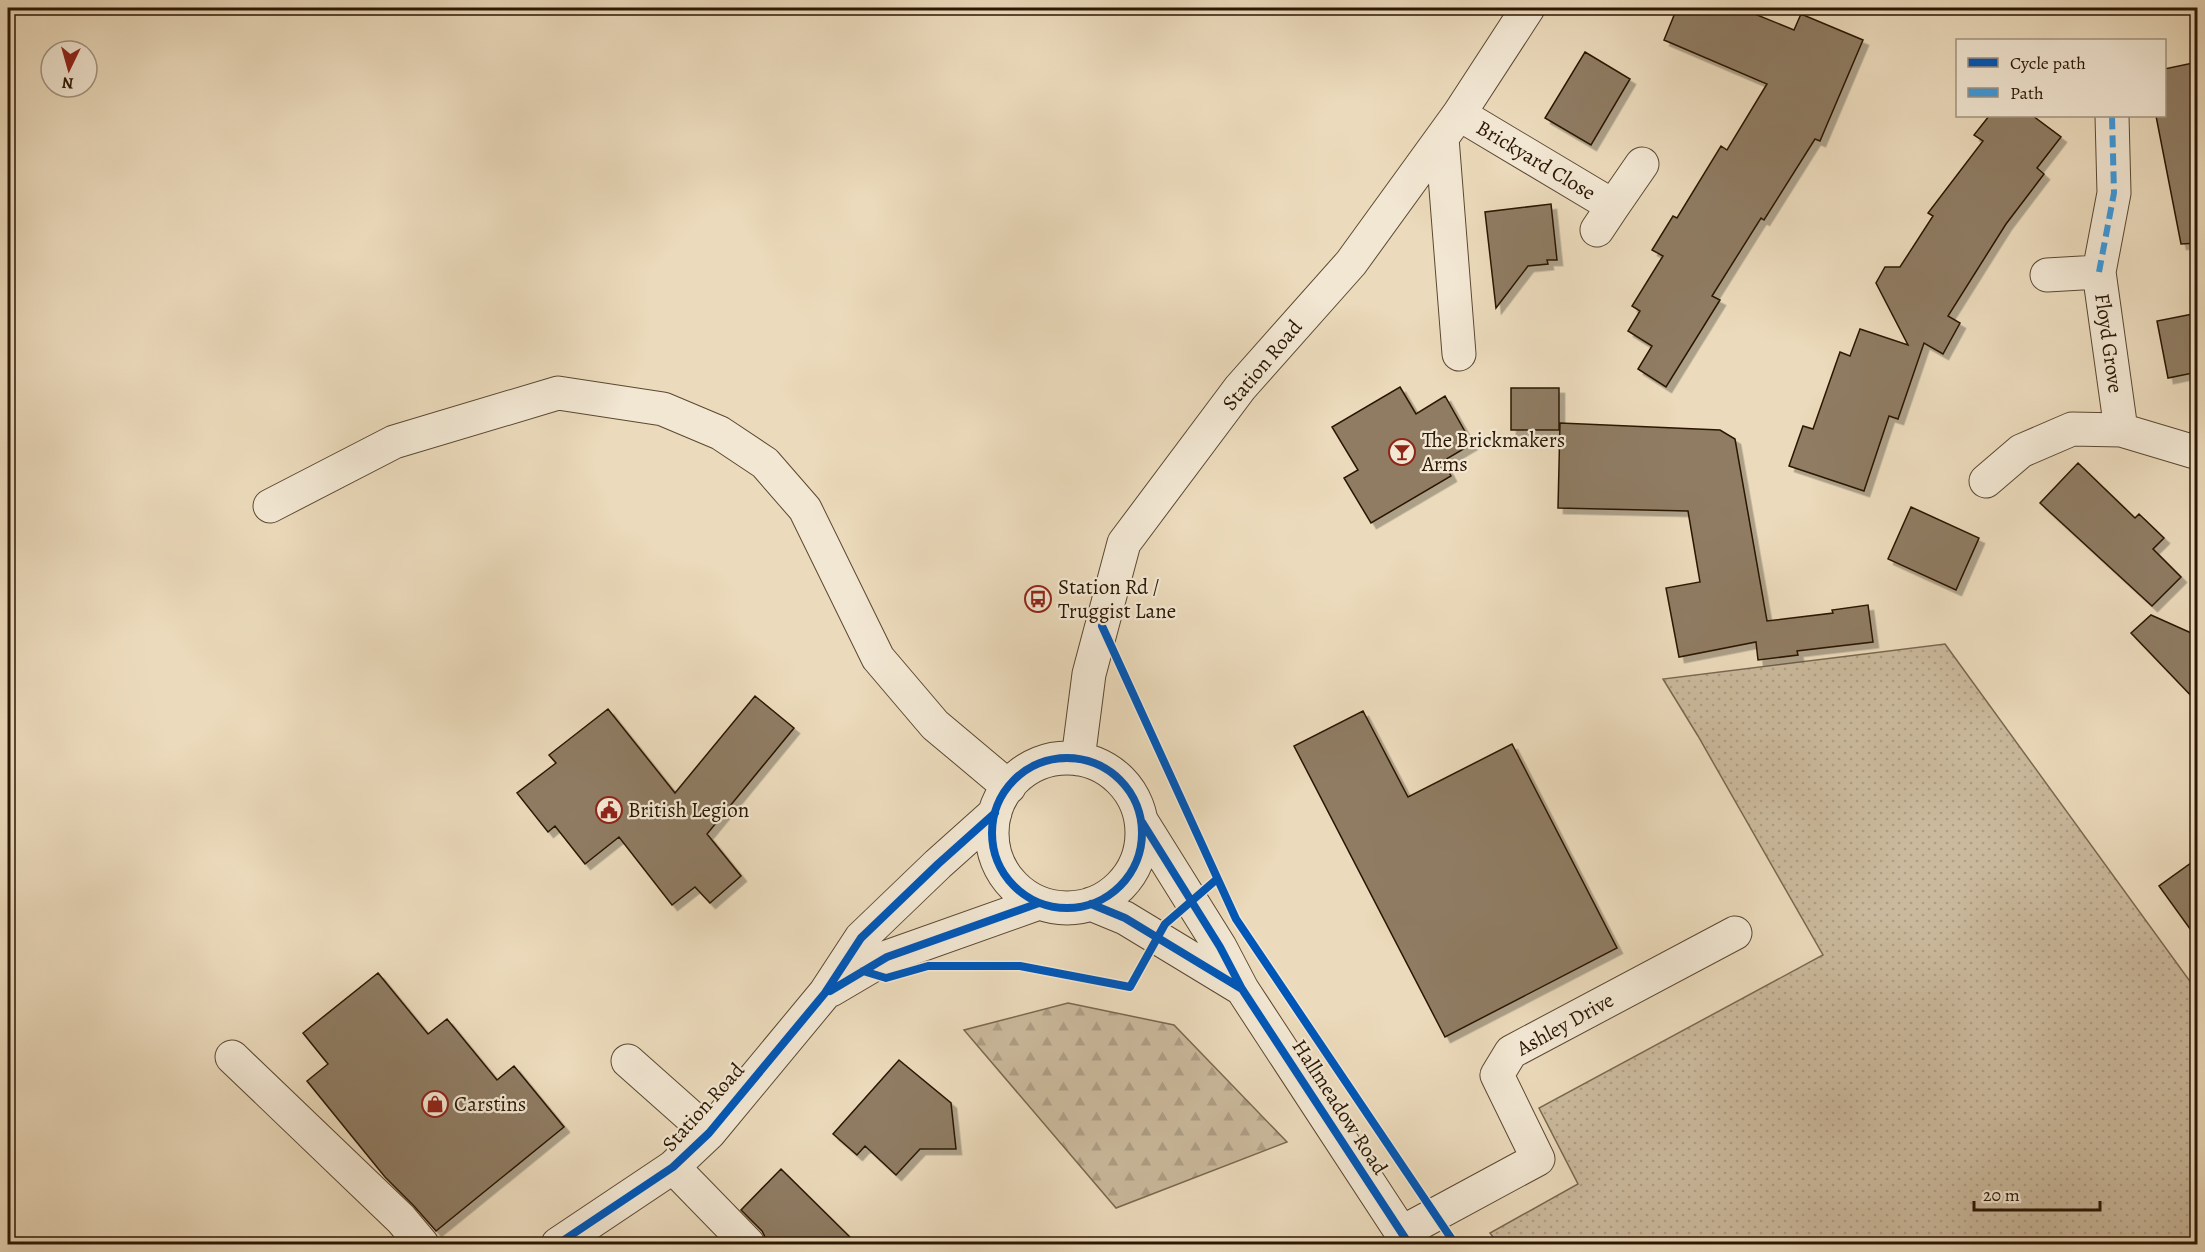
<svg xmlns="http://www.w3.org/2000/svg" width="2205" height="1252" viewBox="0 0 2205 1252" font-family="Alegreya,serif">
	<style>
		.grass { fill: url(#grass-dots); stroke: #7a6850; stroke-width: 1.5 }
		.forest { fill: url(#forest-firs); stroke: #7a6850; stroke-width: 1.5 }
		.building { fill: #8f7c63; stroke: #2b1703; stroke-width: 1.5; filter: url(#shadow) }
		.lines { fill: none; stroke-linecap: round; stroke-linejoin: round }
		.minor-casing { stroke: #5b4831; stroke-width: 35 }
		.minor { stroke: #f2e7d3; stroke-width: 33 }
		.quiet { stroke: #3d9add; stroke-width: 6; stroke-dasharray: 12 6; stroke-linecap: butt }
		.cycleway-casing { stroke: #f2e7d3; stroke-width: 11 }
		.cycleway { stroke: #0057b8; stroke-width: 8 }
		.labels { text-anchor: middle; stroke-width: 4.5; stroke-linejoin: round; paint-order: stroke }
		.street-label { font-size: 21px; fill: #2b1703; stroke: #f2e7d3 }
		.poi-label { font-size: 21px; fill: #2b1703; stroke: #f2e7d3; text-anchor: start }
	</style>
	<defs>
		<pattern id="grass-dots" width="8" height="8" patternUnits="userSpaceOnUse" patternTransform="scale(1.5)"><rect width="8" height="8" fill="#cab99c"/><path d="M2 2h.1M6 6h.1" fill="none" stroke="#ae9e85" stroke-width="1.8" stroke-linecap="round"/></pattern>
		<pattern id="forest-firs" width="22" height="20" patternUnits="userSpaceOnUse" patternTransform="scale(1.5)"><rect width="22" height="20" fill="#cab99c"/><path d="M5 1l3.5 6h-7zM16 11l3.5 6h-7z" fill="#ae9e85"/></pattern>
		<filter id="shadow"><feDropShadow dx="5.5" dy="5.5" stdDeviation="0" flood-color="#0004"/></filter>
	</defs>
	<rect width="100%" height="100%" fill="#ebdabb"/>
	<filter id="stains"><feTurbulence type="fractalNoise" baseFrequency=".00333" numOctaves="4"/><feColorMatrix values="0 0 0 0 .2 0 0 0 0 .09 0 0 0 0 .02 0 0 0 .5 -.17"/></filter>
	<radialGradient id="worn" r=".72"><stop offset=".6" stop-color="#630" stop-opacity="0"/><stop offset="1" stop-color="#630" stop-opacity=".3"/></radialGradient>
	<path class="grass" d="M 1945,644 L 2197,991 L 2197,1244 L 1498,1244 L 1490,1233 L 1578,1184 L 1539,1108 L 1823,955 L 1698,736 L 1663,679 Z"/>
	<path class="forest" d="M 1068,1003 L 1174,1025 L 1287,1142 L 1116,1208 L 964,1030 Z"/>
	<path class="building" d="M 1677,8 L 1740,8 L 1794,30 L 1801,14 L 1863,40 L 1820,141 L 1815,139 L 1764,220 L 1761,218 L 1712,296 L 1720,300 L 1666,387 L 1638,369 L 1652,346 L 1628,331 L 1640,311 L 1632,306 L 1663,256 L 1652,250 L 1673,216 L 1677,218 L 1721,146 L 1727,150 L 1767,84 L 1664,40 Z
		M 1585,52 L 1630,79 L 1591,145 L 1545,118 Z
		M 2198,62 L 2198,243 L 2181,244 L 2156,116 L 2164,116 L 2164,69 Z
		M 1989,116 L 2033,116 L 2061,137 L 2037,168 L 2044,174 L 2006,224 L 1948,316 L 1960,323 L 1943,354 L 1924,343 L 1898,419 L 1889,416 L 1864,491 L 1789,466 L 1803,426 L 1813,429 L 1840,352 L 1850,356 L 1860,329 L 1908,345 L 1876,283 L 1885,267 L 1900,267 L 1933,216 L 1928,213 L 1983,141 L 1974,135 Z
		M 1551,204 L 1557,260 L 1547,260 L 1548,264 L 1528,266 L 1496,308 L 1485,212 Z
		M 2198,313 L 2198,372 L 2168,378 L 2157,321 Z
		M 1400,387 L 1416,414 L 1445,396 L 1472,444 L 1443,461 L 1451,476 L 1371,523 L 1344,478 L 1358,470 L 1332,427 Z
		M 1511,388 L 1559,388 L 1559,430 L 1511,430 Z
		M 1560,423 L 1720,430 L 1735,439 L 1767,621 L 1833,613 L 1832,610 L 1868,605 L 1873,642 L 1797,651 L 1798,655 L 1758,660 L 1756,642 L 1679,657 L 1666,588 L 1700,582 L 1688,511 L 1558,508 Z
		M 2078,463 L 2135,518 L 2139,514 L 2164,538 L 2153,549 L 2181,577 L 2152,606 L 2040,503 Z
		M 1911,507 L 1979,538 L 1956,590 L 1888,559 Z
		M 2151,615 L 2198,636 L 2198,703 L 2131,633 Z
		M 755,696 L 794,728 L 707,834 L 741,876 L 710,903 L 695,887 L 672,905 L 619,837 L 585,864 L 555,826 L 548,832 L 517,793 L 556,763 L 549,755 L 608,709 L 675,793 Z
		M 1363,711 L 1408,797 L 1512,744 L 1617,948 L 1445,1037 L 1294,746 Z
		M 2198,858 L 2198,940 L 2159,886 Z
		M 378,973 L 428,1034 L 447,1019 L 497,1080 L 514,1066 L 564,1127 L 436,1231 L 414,1206 L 385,1177 L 307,1081 L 328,1064 L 303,1033 Z
		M 899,1060 L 951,1103 L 956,1149 L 920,1149 L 896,1175 L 865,1146 L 857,1155 L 833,1134 Z
		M 781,1169 L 858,1245 L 766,1245 L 766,1239 L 762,1231 L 741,1210 Z"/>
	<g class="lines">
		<defs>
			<path id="minor" d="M 1459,114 L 1613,206 L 1642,164
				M 1442,138 L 1459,354
				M 1597,230 L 1613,206
				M 2099,272 L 2114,193 L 2112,116
				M 2047,275 L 2099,272 L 2121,430
				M 1986,481 L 2021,451 L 2072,429 L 2121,430 L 2198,453
				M 270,506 L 394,442 L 558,393 L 663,409 L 720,433 L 765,463 L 805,509 L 878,658 L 935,725 L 1009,787
				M992 833a75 75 0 1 1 150 0a75 75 0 1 1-150 0Z
				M 1078,759 L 1089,674 L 1124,543 L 1240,388 L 1351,263 L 1459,114 L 1528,8
				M 1142,822 L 1220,947 L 1242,989 L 1409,1244
				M 1091,904 L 1125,918 L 1242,989
				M 831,990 L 887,957 L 1039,903
				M 232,1057 L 401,1219 L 422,1244
				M 628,1061 L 709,1133
				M 673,1167 L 748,1244
				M 1401,1233 L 1538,1159 L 1497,1075 L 1511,1052 L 1735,933
				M 558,1244 L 673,1167 L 709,1133 L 825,993 L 861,938 L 938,864 L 995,813"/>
		</defs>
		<use href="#minor" class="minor-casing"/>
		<use href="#minor" class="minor"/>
		<path class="quiet" d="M 2099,272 L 2114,193 L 2112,116"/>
		<defs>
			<path id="cycleway" d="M 1102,626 L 1236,919 L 1455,1244
				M992 833a75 75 0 1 1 150 0a75 75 0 1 1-150 0Z
				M 1142,822 L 1220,947 L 1242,989 L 1409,1244
				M 1091,904 L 1125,918 L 1242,989
				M 863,971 L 886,978 L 928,966 L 1020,966 L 1130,987 L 1165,924 L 1217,879
				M 830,991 L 887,957 L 1039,903
				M 558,1244 L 673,1167 L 709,1133 L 825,993 L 861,938 L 938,864 L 995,813"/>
		</defs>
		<use href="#cycleway" class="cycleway-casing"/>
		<use href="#cycleway" class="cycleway"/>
	</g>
	<defs>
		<symbol id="bar-ring" viewBox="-11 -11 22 22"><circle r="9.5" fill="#f2e7d3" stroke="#8f2418" stroke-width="1.5"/><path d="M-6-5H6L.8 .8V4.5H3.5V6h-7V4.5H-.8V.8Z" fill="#8f2418"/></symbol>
		<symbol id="bus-ring" viewBox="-11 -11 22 22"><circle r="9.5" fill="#f2e7d3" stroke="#8f2418" stroke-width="1.5"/><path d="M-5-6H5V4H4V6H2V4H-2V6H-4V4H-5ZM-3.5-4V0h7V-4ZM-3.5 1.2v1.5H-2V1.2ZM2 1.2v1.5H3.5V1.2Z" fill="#8f2418"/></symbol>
		<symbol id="civic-ring" viewBox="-11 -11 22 22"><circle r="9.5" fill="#f2e7d3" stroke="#8f2418" stroke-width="1.5"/><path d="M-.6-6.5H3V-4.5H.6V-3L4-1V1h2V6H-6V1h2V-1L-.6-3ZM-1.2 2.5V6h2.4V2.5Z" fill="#8f2418"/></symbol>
		<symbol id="shop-ring" viewBox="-11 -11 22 22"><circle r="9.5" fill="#f2e7d3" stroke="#8f2418" stroke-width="1.5"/><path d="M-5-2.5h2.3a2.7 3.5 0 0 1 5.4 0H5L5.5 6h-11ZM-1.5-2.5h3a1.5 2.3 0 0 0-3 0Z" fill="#8f2418"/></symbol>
	</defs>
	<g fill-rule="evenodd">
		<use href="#bar-ring" x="1387" y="437" width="30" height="30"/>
		<use href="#bus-ring" x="1023" y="584" width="30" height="30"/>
		<use href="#civic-ring" x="594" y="795" width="30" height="30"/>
		<use href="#shop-ring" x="420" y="1089" width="30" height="30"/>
	</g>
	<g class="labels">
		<g class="street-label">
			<text transform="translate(1536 160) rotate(31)" y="7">Brickyard Close</text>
			<text transform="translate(2109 343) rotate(82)" y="7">Floyd Grove</text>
			<text transform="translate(1262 365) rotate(-50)" y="7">Station Road</text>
			<text transform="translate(1565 1024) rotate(-29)" y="7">Ashley Drive</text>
			<text transform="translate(703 1107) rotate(-48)" y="7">Station Road</text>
			<text transform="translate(1340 1107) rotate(57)" y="7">Hallmeadow Road</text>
		</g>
		<g class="poi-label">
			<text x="1422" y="447">The Brickmakers<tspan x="1422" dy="24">Arms</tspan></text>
			<text x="1058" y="594">Station Rd /<tspan x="1058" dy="24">Truggist Lane</tspan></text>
			<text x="628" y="817">British Legion</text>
			<text x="454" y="1111">Carstins</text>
		</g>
	</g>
	<rect width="2205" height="1252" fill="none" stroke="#ebdabb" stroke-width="30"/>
	<rect x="9" y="9" width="2187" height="1234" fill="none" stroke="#2b1703" stroke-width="3"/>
	<rect x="15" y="15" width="2175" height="1222" fill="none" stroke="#2b1703" stroke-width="1.5"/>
	<rect x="1956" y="39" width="210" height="78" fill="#f2e7d3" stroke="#a29480" stroke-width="1.5"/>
	<rect x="1968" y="58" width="30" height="9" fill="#0057b8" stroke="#a29480" stroke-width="1.5"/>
	<text x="2010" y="69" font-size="18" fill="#2b1703">Cycle path</text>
	<rect x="1968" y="88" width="30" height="9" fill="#3d9add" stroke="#a29480" stroke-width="1.5"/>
	<text x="2010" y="99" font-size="18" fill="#2b1703">Path</text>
	<g transform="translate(69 69) rotate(185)"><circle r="28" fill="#f2e7d3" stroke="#a29480" stroke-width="1.5"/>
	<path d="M0-4.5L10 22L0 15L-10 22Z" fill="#8f2418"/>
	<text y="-9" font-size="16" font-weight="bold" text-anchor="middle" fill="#2b1703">N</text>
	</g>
	<path d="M1974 1201v9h126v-9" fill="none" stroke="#2b1703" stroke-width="3"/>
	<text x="1983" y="1201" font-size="18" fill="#2b1703" stroke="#f2e7d3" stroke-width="4.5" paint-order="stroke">20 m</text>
	<rect width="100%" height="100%" filter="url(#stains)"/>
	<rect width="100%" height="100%" fill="url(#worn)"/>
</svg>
